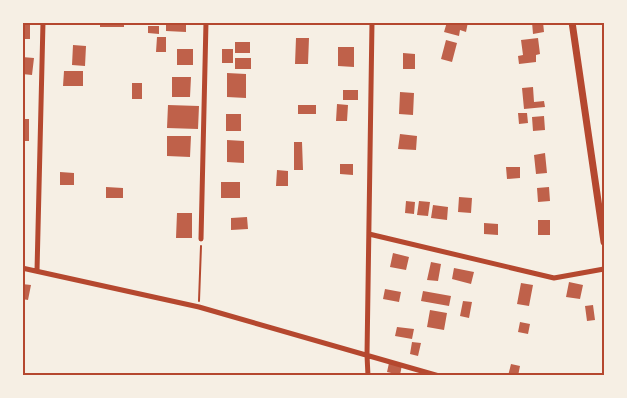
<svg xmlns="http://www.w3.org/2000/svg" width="627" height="398" viewBox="0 0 627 398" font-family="Manrope,sans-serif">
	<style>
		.building { fill: #bf614a }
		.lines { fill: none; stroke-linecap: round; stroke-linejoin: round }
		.path { stroke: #b5482f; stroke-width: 2 }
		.minor { stroke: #b5482f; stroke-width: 5 }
		.tertiary { stroke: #b5482f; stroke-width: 7 }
		.neatline { fill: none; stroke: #b5482f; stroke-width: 2 }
	</style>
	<rect width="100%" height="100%" fill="#f6efe4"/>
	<path class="building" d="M 22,22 L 30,22 L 30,39 L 22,39 Z
		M 100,22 L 124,22 L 124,27 L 100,27 Z
		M 166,22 L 186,22 L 186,32 L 166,31 Z
		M 447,22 L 468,22 L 466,32 L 460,30 L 459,36 L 444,32 Z
		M 532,22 L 543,22 L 544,32 L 533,34 Z
		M 148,26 L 159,26 L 159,34 L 148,33 Z
		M 157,37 L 166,37 L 166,52 L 156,52 Z
		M 296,38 L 309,38 L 308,64 L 295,64 Z
		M 538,38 L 540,54 L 536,55 L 536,62 L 519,64 L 518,56 L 523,55 L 521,40 Z
		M 446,40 L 457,43 L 452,62 L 441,59 Z
		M 235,42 L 250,42 L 250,53 L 235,53 Z
		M 73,45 L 86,46 L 85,66 L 72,65 Z
		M 338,47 L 354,47 L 354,67 L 338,66 Z
		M 177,49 L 193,49 L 193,65 L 177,65 Z
		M 222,49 L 233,49 L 233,63 L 222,63 Z
		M 403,53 L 415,54 L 415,69 L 403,69 Z
		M 22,57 L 34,58 L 32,75 L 22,74 Z
		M 235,58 L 251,58 L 251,69 L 235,69 Z
		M 64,71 L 83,71 L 83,86 L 63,86 Z
		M 227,73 L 246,74 L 246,98 L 227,97 Z
		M 172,77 L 191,77 L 190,97 L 172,97 Z
		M 132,83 L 142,83 L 142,99 L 132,99 Z
		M 533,87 L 534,102 L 544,101 L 545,107 L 524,109 L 522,88 Z
		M 343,90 L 358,90 L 358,100 L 343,100 Z
		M 400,92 L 414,93 L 413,115 L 399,114 Z
		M 337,104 L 348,105 L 347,121 L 336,121 Z
		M 168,105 L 199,106 L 198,129 L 167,128 Z
		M 298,105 L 316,105 L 316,114 L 298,114 Z
		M 518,113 L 527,113 L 528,123 L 519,124 Z
		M 226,114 L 241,114 L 241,131 L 226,131 Z
		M 544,116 L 545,130 L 533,131 L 532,117 Z
		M 22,119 L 29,119 L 29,141 L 22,141 Z
		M 400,134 L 417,136 L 416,150 L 398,149 Z
		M 167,136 L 191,136 L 190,157 L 167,156 Z
		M 227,140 L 244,141 L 244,163 L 227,162 Z
		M 294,142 L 302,142 L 303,170 L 294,170 Z
		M 545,153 L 547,173 L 536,174 L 534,155 Z
		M 340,164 L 353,164 L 353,175 L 340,174 Z
		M 506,167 L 520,167 L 520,178 L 507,179 Z
		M 277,170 L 288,171 L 288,186 L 276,186 Z
		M 60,172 L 74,173 L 74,185 L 60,185 Z
		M 221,182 L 240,182 L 240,198 L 221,198 Z
		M 106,187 L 123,188 L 123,198 L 106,198 Z
		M 549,187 L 550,201 L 538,202 L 537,188 Z
		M 459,197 L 472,198 L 471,213 L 458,212 Z
		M 406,201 L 415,202 L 414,214 L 405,213 Z
		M 419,201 L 430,202 L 428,216 L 417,215 Z
		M 433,205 L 448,207 L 447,220 L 431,218 Z
		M 177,213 L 192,213 L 192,238 L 176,238 Z
		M 247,217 L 248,229 L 231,230 L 231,218 Z
		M 538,220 L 550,220 L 550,235 L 538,235 Z
		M 484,223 L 498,224 L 498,235 L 484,234 Z
		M 393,253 L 409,257 L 406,270 L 390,267 Z
		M 431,262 L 441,264 L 438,281 L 427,280 Z
		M 454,268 L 474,272 L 471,284 L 452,279 Z
		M 569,282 L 583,285 L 580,299 L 566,297 Z
		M 521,283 L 533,285 L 529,306 L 517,304 Z
		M 22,284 L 31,285 L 28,300 L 22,299 Z
		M 385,289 L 401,292 L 399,302 L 383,299 Z
		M 423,291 L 451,296 L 449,306 L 421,301 Z
		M 463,301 L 472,302 L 469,318 L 460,316 Z
		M 593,305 L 595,320 L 587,321 L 585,306 Z
		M 430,310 L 447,313 L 444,330 L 427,327 Z
		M 520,322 L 530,324 L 528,334 L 518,332 Z
		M 397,327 L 414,329 L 412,339 L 395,336 Z
		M 412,342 L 421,343 L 418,356 L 410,354 Z
		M 389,363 L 402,365 L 400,375 L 387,372 Z
		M 511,364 L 520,366 L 518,376 L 508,376 Z"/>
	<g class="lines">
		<path class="path" d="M 199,301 L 201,246"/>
		<path class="minor" d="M 369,234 L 554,278 L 604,269
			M 201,239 L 206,22
			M 22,268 L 199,307 L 439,376
			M 37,271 L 43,22
			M 368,376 L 367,355 L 372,22"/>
		<path class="tertiary" d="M 572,22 L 604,242"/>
	</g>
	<rect width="627" height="398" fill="none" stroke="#f6efe4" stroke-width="48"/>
	<rect x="24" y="24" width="579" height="350" class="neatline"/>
</svg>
